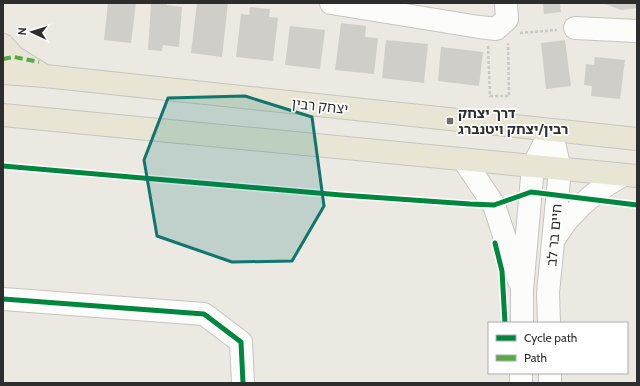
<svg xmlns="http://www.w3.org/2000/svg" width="640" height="386" viewBox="0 0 640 386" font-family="Cabin,'Noto Sans Hebrew',sans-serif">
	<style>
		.building { fill: #d0cec9 }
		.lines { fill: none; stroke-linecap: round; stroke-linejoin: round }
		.minor-casing { stroke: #c5c4c3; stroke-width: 24 }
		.major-casing { stroke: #c6c5c3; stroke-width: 24 }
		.path { stroke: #c8c8c8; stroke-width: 2.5; stroke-dasharray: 3 2; stroke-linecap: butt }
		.minor { stroke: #fcfcfb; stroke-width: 22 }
		.major { stroke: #e9e5d4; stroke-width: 22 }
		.quiet { stroke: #54ab44; stroke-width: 4; stroke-dasharray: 8 4; stroke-linecap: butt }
		.cycleway-casing { stroke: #fff; stroke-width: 8 }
		.cycleway { stroke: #00873e; stroke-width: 5 }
		.marked { fill: #0f766e; fill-opacity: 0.2; stroke: #0f766e; stroke-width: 3; stroke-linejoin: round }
		.poi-dot { fill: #706e6c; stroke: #fff; stroke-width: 1.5 }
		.labels { text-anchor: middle; stroke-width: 3.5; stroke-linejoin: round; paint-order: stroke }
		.street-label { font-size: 14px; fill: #2d2d2d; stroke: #fff }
		.poi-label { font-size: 14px; font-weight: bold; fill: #2d2d2d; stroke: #fff; text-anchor: start }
	</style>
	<rect width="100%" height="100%" fill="#ece8e2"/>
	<path class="building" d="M 108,3 L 136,3 L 131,43 L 104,40 Z
		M 151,3 L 167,3 L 167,5 L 182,7 L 179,47 L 163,45 L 162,51 L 148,50 Z
		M 197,3 L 228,3 L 222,57 L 191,53 Z
		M 543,3 L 560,3 L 561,12 L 544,14 Z
		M 603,3 L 637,3 L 637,8 L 621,10 Z
		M 250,7 L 270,9 L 269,17 L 278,18 L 273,61 L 236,57 L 241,14 L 249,15 Z
		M 341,23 L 366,26 L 365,37 L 378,38 L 374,74 L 335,70 Z
		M 290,26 L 325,30 L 320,69 L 285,65 Z
		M 386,40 L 428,44 L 424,83 L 382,78 Z
		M 565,40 L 571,86 L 546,89 L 541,43 Z
		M 441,47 L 483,52 L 479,86 L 438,81 Z
		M 595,57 L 625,60 L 620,99 L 591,96 L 592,86 L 584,85 L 586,64 L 594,65 Z"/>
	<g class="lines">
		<defs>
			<path id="minor" d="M 331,3 L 479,27 L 496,29 L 507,19 L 506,3
				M 575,28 L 637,31
				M 463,159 L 494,205 L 519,281
				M 554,239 C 559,232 564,223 571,216 C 586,199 603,186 623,175
				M 3,299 L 204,314 L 241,342 L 243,383
				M 522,323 L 522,290 L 533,166 L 551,130
				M 549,323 L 548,293 L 560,169 L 551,130
				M 550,373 L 550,383
				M 521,383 L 521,373"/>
			<path id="major" d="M 3,45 L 14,57 L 43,75
				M 3,73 L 45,76 L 637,139
				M 3,115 L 637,176"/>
		</defs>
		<use href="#minor" class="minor-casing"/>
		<use href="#major" class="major-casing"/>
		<path class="path" d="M 520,33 L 557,30
			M 488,46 L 490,96 L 509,96 L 508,43"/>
		<use href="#minor" class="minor"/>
		<use href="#major" class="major"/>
		<path class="quiet" d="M 3,59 L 14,57 L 39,62"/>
		<defs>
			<path id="cycleway" d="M 3,166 L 341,195 L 470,204 L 494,205 L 531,192 L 637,205
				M 495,243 L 502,271 L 505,323
				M 3,299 L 204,314 L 241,342 L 243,383"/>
		</defs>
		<use href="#cycleway" class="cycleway-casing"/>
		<use href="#cycleway" class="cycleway"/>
	</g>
	<path class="marked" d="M 245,96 L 312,117 L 324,206 L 292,261 L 232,262 L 157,236 L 144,160 L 168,98 Z"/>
	<rect class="poi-dot" x="446" y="117" width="8" height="8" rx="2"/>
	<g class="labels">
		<g class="street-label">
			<text transform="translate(320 106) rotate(6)" y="5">יצחק רבין</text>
			<text transform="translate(554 235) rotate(-85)" y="5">חיים בר לב</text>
		</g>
		<g class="poi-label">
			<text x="458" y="118">דרך יצחק<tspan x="458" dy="16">רבין/יצחק ויטנברג</tspan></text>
		</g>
	</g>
	<rect width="640" height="386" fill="none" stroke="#2d2d2d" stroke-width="8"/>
	<rect x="488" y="322" width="140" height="52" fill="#ffffff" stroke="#ababab"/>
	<rect x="496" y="335" width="20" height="6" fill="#00873e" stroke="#ababab"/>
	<text x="524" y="342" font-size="12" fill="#2d2d2d">Cycle path</text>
	<rect x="496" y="355" width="20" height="6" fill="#54ab44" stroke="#ababab"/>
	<text x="524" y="362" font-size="12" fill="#2d2d2d">Path</text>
	<g transform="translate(32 32) rotate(274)" stroke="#ffffff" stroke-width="3" paint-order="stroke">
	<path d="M0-3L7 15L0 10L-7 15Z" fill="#2d2d2d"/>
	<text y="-6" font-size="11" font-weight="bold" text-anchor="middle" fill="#2d2d2d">N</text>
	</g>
</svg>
